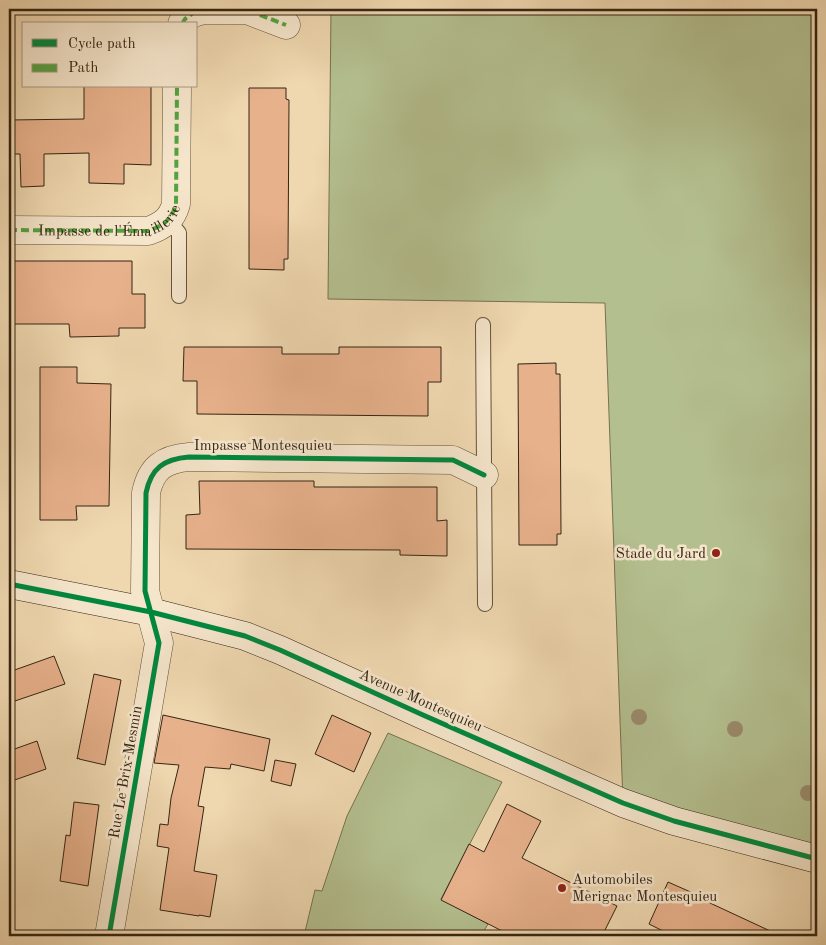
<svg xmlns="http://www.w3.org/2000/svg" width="826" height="945" viewBox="0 0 826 945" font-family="'Old Standard TT',serif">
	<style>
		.green { fill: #b4bf8f; stroke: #747252 }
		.building { fill: #e7b18b; stroke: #352514 }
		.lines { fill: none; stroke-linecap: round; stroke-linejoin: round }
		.lane-casing { stroke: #64523b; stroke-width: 16 }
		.street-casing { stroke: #64523b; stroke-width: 29 }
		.secondary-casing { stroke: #352514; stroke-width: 29 }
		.lane { stroke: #f5e5cb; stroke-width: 14 }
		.street { stroke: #f5e5cb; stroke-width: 28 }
		.secondary { stroke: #f5e5cb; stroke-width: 28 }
		.quiet { stroke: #53a33f; stroke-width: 4; stroke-dasharray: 8 4; stroke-linecap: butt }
		.cycleway-casing { stroke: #f5e5cb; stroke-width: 8 }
		.cycleway { stroke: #00873e; stroke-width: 5 }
		.tree { fill: #9a8b6b }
		.poi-dot { fill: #8f2418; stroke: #f5e5cb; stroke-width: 2 }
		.labels { text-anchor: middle; stroke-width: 5; stroke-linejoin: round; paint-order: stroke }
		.street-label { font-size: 15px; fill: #352514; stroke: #f5e5cb }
		.poi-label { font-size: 15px; fill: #352514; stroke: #f5e5cb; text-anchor: end }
	</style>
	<rect width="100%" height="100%" fill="#efd7af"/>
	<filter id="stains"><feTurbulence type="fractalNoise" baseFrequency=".004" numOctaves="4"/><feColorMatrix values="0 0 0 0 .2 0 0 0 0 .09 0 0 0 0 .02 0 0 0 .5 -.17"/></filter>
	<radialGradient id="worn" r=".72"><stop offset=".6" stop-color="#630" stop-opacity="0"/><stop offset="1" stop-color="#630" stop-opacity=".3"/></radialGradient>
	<path class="green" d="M 331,9 L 817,9 L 817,859 L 623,803 L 605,303 L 328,299 Z
		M 388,733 L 502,782 L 441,899 L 488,924 L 481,936 L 304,936 L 315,890 L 322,891 L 347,816 Z"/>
	<path class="building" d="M 84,86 L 151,86 L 151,165 L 124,164 L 124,184 L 89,183 L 89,153 L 44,154 L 44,186 L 21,187 L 20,154 L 9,154 L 9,120 L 84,119 Z
		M 249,88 L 286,88 L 286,99 L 289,100 L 288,259 L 284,259 L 284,270 L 249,269 Z
		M 9,261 L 132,261 L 132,294 L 145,294 L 145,328 L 119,328 L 119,336 L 70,337 L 69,324 L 9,324 Z
		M 184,347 L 282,347 L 282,354 L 339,354 L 339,347 L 441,347 L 441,382 L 428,382 L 428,416 L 197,414 L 197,381 L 183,381 Z
		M 556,363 L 556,374 L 560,374 L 561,534 L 557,534 L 557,545 L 519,545 L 518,364 Z
		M 40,367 L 77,367 L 77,383 L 111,384 L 109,506 L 76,506 L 77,520 L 40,520 Z
		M 199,481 L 314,481 L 314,487 L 437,487 L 437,521 L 447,520 L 447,556 L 400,555 L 400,550 L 186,549 L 186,515 L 200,514 Z
		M 54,656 L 65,684 L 9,703 L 9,672 Z
		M 94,674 L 121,680 L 105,765 L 79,759 L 79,758 L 77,759 Z
		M 163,715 L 270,739 L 264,771 L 231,764 L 230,769 L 205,767 L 198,806 L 204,807 L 194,871 L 217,875 L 210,917 L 199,915 L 199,916 L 160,910 L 169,848 L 157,846 L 160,824 L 168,825 L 171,798 L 179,765 L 154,763 Z
		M 332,715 L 371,733 L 354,772 L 315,754 Z
		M 37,741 L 46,769 L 9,782 L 9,751 Z
		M 275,760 L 296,764 L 291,786 L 271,781 Z
		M 74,802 L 99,805 L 88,886 L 60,881 L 66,835 L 70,836 Z
		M 507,804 L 541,821 L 522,858 L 617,906 L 602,936 L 512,936 L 441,900 L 469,844 L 484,852 Z
		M 668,882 L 711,901 L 710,903 L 781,936 L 661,936 L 663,931 L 649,924 Z"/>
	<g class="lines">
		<defs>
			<path id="lane" d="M 168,220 L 179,233 L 179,296
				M 483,325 L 485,604"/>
			<g id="street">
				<path d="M 182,24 L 185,19 L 193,13 L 203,10 L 247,10 L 286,25"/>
				<path id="s1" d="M 9,230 L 148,231 C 163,226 172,219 176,204 L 177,86"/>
				<path d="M 109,936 L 159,643 L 145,591 L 146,493 C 151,468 164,459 189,457 L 453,460 L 484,475"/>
			</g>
			<path id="secondary" d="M 9,584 L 151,612 L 245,636 L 280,650 L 423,715 L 623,803 L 674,821 L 817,859"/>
		</defs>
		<use href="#lane" class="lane-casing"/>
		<use href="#street" class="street-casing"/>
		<use href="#secondary" class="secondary-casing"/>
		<use href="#lane" class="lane"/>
		<use href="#street" class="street"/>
		<use href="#secondary" class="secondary"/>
		<path class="quiet" d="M 182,24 L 185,19 L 193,13 L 203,10 L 247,10 L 286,25
			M 9,230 L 148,231 C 163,226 172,219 176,204 L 177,86"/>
		<defs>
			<path id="cycleway" d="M 9,584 L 151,612 L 245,636 L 280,650 L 423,715 L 623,803 L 674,821 L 817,859
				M 109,936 L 159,643 L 145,591 L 146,493 C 151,468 164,459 189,457 L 453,460 L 484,475"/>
		</defs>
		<use href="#cycleway" class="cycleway-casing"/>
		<use href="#cycleway" class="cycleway"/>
	</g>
	<g class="tree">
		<circle cx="639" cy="717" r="8"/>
		<circle cx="735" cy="729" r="8"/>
		<circle cx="808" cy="793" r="8"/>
	</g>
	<g class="poi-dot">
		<circle cx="716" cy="553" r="5"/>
		<circle cx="562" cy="888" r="5"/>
	</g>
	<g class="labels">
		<g class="street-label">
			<text dy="5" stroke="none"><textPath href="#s1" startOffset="104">Impasse de l'Émaillerie</textPath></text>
			<text x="263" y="450">Impasse Montesquieu</text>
			<text transform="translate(421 700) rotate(24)" y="5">Avenue Montesquieu</text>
			<text transform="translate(125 772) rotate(-80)" y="5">Rue Le Brix-Mesmin</text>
		</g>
		<g class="poi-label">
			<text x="706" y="558">Stade du Jard</text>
			<text x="572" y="884" text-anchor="start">Automobiles<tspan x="572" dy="17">Merignac Montesquieu</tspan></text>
		</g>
	</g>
	<rect width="826" height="945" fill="none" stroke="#efd7af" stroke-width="30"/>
	<rect x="10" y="10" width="806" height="925" fill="none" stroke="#352514" stroke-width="2.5"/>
	<rect x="15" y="15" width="796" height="915" fill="none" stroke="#352514"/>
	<rect x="22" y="22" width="175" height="65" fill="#f5e5cb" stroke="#a89882"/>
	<rect x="32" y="39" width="25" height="8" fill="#00873e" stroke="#a89882"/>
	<text x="68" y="48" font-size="15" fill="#352514">Cycle path</text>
	<rect x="32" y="64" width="25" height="8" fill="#53a33f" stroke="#a89882"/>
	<text x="68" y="72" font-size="15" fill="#352514">Path</text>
	<rect width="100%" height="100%" filter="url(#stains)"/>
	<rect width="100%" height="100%" fill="url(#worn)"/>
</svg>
